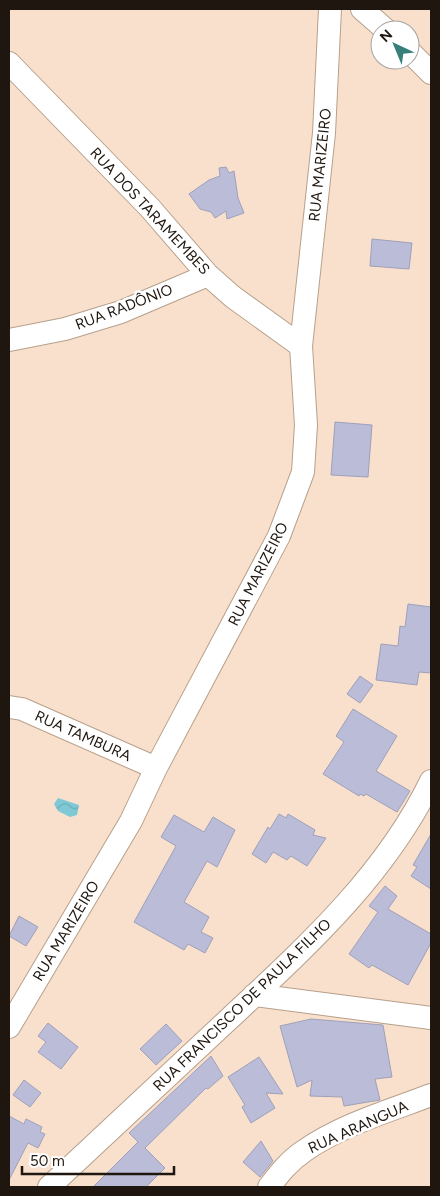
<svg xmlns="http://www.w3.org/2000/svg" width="440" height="1196" viewBox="0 0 440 1196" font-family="Figtree,sans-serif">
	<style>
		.water { fill: url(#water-waves) }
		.building { fill: #babcd8; stroke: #9ea0bb }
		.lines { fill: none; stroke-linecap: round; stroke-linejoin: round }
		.street-casing { stroke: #b6a08c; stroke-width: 24 }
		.street { stroke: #fff; stroke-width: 22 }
		.labels { text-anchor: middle; stroke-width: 5; stroke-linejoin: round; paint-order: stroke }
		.street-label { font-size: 15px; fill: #1f160f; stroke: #fff }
	</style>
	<defs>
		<pattern id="water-waves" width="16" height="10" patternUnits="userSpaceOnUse" patternTransform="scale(1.25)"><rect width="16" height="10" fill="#7fc9d6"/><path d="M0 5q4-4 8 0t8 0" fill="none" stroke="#6dacb6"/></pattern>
	</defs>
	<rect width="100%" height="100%" fill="#f9e0cc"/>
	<path class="water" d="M 58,798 L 79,805 L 77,815 L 70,817 L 58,811 L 54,804 Z"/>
	<path class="building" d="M 226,167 L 229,173 L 234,171 L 238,198 L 244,213 L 227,219 L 226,211 L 215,218 L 211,212 L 200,209 L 189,194 L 209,180 L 220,176 L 219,168 Z
		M 372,239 L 412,243 L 409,269 L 370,266 Z
		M 335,422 L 372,425 L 368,477 L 331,475 Z
		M 408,604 L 431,607 L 431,673 L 419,672 L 417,685 L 376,680 L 381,644 L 398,646 L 400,626 L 405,627 Z
		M 360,676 L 373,685 L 360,703 L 347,694 Z
		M 353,709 L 397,736 L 376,771 L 410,791 L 397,812 L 366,794 L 364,796 L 360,794 L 359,796 L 323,774 L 344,742 L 336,736 Z
		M 279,814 L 286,818 L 288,814 L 315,830 L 313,835 L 326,838 L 307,866 L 291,856 L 287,860 L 273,852 L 266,863 L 252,854 L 268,827 L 270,829 Z
		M 174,815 L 204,832 L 213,817 L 235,830 L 217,867 L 207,861 L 184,902 L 209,917 L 201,932 L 213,938 L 205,953 L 188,944 L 184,950 L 134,922 L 176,846 L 161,837 Z
		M 431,834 L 431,889 L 411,876 L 417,867 L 413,865 Z
		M 385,886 L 397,896 L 388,909 L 431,934 L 431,943 L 408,985 L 372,965 L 369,968 L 349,954 L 378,912 L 369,906 Z
		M 19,916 L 38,927 L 26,946 L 9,936 Z
		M 311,1019 L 383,1025 L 392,1077 L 375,1079 L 380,1100 L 344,1106 L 342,1097 L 310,1096 L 312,1080 L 297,1087 L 280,1026 Z
		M 48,1023 L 78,1047 L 61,1069 L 38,1052 L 46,1042 L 38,1036 Z
		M 166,1024 L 182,1041 L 156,1065 L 140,1049 Z
		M 211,1056 L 223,1076 L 208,1089 L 206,1088 L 145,1148 L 165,1168 L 146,1187 L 93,1187 L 138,1142 L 129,1133 Z
		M 259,1057 L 283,1094 L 266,1093 L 275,1108 L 251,1123 L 242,1107 L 245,1105 L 228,1077 Z
		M 24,1080 L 41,1093 L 30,1107 L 13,1095 Z
		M 9,1116 L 24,1124 L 26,1119 L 42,1127 L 40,1132 L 45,1134 L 38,1148 L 28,1143 L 9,1180 Z
		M 261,1141 L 273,1161 L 260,1177 L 243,1162 Z"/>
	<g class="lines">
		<defs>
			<path id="street" d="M 362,9 L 386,30
				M 410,52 L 431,73
				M 9,63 L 150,208 L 208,275 L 233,297 L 301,346
				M 9,340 L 65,329 L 121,312 L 208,275
				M 9,707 L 22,709 L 156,768
				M 254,995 L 431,1018
				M 9,1027 L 131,821 L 156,768 L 279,536 L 303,472 L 306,425 L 301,346 L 324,133 L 330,9
				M 49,1187 C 109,1131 169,1075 229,1019 C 305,948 385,876 431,781
				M 269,1187 C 279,1174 289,1161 304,1151 C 341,1125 389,1111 431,1095"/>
		</defs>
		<use href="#street" class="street-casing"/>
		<use href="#street" class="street"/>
	</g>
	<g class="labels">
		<g class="street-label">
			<text transform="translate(320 165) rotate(-84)" y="5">RUA MARIZEIRO</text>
			<text transform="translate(150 211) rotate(47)" y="5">RUA DOS TARAMEMBES</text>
			<text transform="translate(124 307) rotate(-21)" y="5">RUA RADÔNIO</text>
			<text transform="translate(258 574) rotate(-63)" y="5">RUA MARIZEIRO</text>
			<text transform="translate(83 736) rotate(24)" y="5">RUA TAMBURA</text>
			<text transform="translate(66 931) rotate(-59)" y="5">RUA MARIZEIRO</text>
			<text transform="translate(242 1005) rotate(-44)" y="5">RUA FRANCISCO DE PAULA FILHO</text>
			<text transform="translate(358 1127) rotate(-24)" y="5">RUA ARANGUA</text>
		</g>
	</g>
	<rect width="440" height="1196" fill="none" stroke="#1f160f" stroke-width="20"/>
	<g transform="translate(395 45) rotate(316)"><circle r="24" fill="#ffffff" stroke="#a5a29f"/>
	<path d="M0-4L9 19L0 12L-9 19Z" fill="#377f7a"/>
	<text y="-8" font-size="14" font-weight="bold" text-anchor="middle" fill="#1f160f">N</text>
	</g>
	<path d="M22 1166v8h152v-8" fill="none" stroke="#1f160f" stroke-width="2.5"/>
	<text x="30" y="1166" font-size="15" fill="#1f160f" stroke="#ffffff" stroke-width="4" paint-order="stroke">50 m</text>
</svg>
